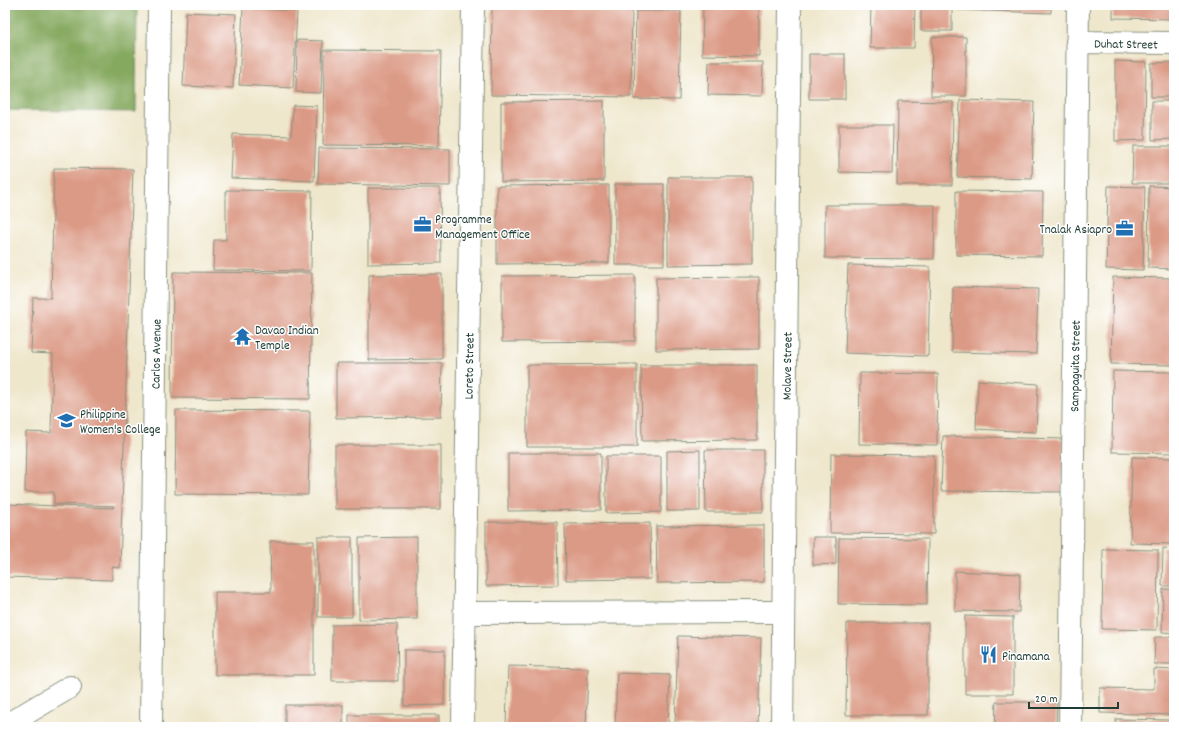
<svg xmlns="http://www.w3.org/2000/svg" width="1179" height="732" viewBox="0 0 1179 732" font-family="Dekko,sans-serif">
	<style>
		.forest { fill: #85a95e; stroke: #527349 }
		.building { fill: #db9a85 }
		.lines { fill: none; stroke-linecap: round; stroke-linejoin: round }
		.minor-casing { stroke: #879280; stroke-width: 24 }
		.minor { stroke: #fff; stroke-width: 22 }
		.labels { text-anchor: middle; stroke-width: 3; stroke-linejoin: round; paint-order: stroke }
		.street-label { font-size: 13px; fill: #1f3d34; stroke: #fff }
		.poi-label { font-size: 13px; fill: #1f3d34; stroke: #fff; text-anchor: start }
	</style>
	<rect width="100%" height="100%" fill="#fff"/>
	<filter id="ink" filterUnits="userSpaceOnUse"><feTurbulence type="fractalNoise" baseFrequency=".025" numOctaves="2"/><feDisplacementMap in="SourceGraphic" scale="8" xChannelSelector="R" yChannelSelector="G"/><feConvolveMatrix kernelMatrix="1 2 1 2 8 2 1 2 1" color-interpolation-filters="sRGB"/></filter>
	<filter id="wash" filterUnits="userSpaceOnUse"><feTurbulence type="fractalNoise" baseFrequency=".012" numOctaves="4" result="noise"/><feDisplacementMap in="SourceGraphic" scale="16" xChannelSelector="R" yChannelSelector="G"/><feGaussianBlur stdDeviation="0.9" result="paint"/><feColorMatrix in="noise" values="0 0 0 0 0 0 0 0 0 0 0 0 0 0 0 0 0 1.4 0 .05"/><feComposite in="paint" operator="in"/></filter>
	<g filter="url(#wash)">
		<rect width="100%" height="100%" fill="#efe7cc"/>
		<path class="forest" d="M 5,5 L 137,5 L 136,112 L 5,110 Z"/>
		<g id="blocks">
			<path class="building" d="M 256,5 L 323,5 L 323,8 L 256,6 Z
				M 492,5 L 632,5 L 631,97 L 491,95 Z
				M 703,5 L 759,5 L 759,56 L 702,55 Z
				M 871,5 L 915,5 L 914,48 L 870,48 Z
				M 921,5 L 952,5 L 952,31 L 921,31 Z
				M 957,5 L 1051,5 L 1051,13 L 957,10 Z
				M 1113,5 L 1174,5 L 1174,19 L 1113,18 Z
				M 243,8 L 297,11 L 293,88 L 239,85 Z
				M 636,11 L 681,11 L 679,100 L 634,99 Z
				M 186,12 L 236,14 L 233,88 L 183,86 Z
				M 932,37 L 966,37 L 966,96 L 931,96 Z
				M 297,40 L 323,41 L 321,93 L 296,92 Z
				M 324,50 L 441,51 L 439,146 L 323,145 Z
				M 809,54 L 845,54 L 845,99 L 809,99 Z
				M 1115,61 L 1146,62 L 1145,140 L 1115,141 Z
				M 709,62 L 763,62 L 762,96 L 708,95 Z
				M 1174,62 L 1174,97 L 1151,97 L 1151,63 Z
				M 960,100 L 1034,102 L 1032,179 L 957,177 Z
				M 604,101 L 604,181 L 501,182 L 501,102 Z
				M 898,101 L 953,102 L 952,185 L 897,185 Z
				M 1152,101 L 1174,101 L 1174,139 L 1152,140 Z
				M 293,105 L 317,106 L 314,181 L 231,178 L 233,134 L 291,136 Z
				M 839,125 L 893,125 L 892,173 L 839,172 Z
				M 1133,146 L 1174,146 L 1174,183 L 1132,183 Z
				M 319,148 L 450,149 L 450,186 L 318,184 Z
				M 54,168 L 133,169 L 120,568 L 112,567 L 112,580 L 5,577 L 5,504 L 113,508 L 114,506 L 54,504 L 54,492 L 25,492 L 26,432 L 51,433 L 53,354 L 31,353 L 33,298 L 51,298 Z
				M 668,177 L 752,177 L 752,264 L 668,265 Z
				M 615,184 L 664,184 L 664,265 L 615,265 Z
				M 609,185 L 609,263 L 497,264 L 497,186 Z
				M 1108,186 L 1145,187 L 1143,270 L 1106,269 Z
				M 1149,186 L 1174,187 L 1174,269 L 1148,268 Z
				M 368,188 L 440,188 L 441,263 L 368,264 Z
				M 226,190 L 312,191 L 311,271 L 213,270 L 214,240 L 226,240 Z
				M 956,191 L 1043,192 L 1042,256 L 956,255 Z
				M 825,205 L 935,205 L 934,259 L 825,258 Z
				M 848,265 L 930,267 L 928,356 L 845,353 Z
				M 173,272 L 312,273 L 310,399 L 172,398 Z
				M 442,274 L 442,359 L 369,360 L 369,275 Z
				M 635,275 L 635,341 L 502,342 L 502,276 Z
				M 759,277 L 759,349 L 656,350 L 656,278 Z
				M 1113,277 L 1174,278 L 1174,365 L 1111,364 Z
				M 953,287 L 1038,289 L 1036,354 L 952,352 Z
				M 336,363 L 442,363 L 441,417 L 336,418 Z
				M 637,364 L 637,447 L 527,447 L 527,365 Z
				M 641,365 L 757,365 L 757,440 L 642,441 Z
				M 1113,371 L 1174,372 L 1174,453 L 1112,452 Z
				M 860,373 L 938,374 L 937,445 L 859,444 Z
				M 978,380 L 1038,384 L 1036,432 L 976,429 Z
				M 176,410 L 310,411 L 308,495 L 175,494 Z
				M 943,436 L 1064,439 L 1062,492 L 941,491 Z
				M 335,445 L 441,445 L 441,509 L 335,509 Z
				M 700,450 L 700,511 L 667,511 L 667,451 Z
				M 705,450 L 763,450 L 763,512 L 706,512 Z
				M 508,453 L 601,453 L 601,510 L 508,511 Z
				M 831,454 L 934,455 L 934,534 L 830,533 Z
				M 606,456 L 661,456 L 661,512 L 606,513 Z
				M 1132,457 L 1174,458 L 1174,544 L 1130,543 Z
				M 486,522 L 557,522 L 558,585 L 486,586 Z
				M 650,523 L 651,579 L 566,580 L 565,524 Z
				M 764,525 L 764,582 L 657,583 L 656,526 Z
				M 318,537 L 352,537 L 352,617 L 318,617 Z
				M 417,537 L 417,619 L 359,620 L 359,538 Z
				M 813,537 L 836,537 L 836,564 L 813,565 Z
				M 839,538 L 928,539 L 927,605 L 838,604 Z
				M 270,541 L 314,541 L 314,675 L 215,675 L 215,592 L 271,592 Z
				M 1163,548 L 1174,549 L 1174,586 L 1162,586 Z
				M 1103,549 L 1158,550 L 1157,630 L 1102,629 Z
				M 955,571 L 1020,574 L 1019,612 L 955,611 Z
				M 1163,589 L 1174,589 L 1174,633 L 1162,632 Z
				M 965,616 L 1013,617 L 1013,694 L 965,694 Z
				M 847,623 L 928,623 L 928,715 L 846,715 Z
				M 397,624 L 398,681 L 332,681 L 332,625 Z
				M 678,636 L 761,638 L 758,727 L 675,727 Z
				M 1155,637 L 1174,637 L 1174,664 L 1154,664 Z
				M 404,650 L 445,650 L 444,705 L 404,706 Z
				M 508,666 L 588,668 L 586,727 L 506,727 Z
				M 1154,669 L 1174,670 L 1174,715 L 1100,713 L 1100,688 L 1154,689 Z
				M 617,673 L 670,675 L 668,727 L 615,727 Z
				M 996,702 L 1057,702 L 1056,727 L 995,727 Z
				M 285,705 L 343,705 L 343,727 L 285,727 Z
				M 349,715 L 439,715 L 439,727 L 349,727 Z
				M 1116,719 L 1172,720 L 1172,727 L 1116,727 Z"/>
		</g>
	</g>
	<g filter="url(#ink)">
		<use href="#blocks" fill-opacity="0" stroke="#879280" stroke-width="1"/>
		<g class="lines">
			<defs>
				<path id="minor" d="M 1077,42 L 1174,43
					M 465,613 L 783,612
					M 5,726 L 70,687
					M 151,727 L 159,5
					M 463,727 L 473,5
					M 782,727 L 790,5
					M 1070,727 L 1078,5"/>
			</defs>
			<use href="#minor" class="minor-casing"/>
			<use href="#minor" class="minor"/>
		</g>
	</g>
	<defs>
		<symbol id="office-bare" viewBox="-9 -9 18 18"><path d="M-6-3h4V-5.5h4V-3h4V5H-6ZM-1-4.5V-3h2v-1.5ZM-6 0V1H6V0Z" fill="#1f6fb2" stroke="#fff" stroke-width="2.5" paint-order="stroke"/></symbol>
		<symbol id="temple-bare" viewBox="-9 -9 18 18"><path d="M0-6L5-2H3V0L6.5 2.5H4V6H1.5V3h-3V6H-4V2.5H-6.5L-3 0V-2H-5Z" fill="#1f6fb2" stroke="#fff" stroke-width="2.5" paint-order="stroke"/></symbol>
		<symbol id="university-bare" viewBox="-9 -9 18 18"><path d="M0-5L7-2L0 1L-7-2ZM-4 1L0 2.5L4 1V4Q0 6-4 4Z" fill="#1f6fb2" stroke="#fff" stroke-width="2.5" paint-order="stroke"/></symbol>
		<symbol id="restaurant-bare" viewBox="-9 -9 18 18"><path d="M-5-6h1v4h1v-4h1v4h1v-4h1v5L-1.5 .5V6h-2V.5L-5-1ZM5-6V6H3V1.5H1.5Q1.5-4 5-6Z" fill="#1f6fb2" stroke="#fff" stroke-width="2.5" paint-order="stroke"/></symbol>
	</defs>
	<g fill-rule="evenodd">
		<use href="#office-bare" x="410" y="212" width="25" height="25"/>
		<use href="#office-bare" x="1112" y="216" width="25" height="25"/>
		<use href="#temple-bare" x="230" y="324" width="25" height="25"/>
		<use href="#university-bare" x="54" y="408" width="25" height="25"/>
		<use href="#restaurant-bare" x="976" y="642" width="25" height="25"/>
	</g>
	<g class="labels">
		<g class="street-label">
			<text transform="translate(1126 43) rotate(1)" y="5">Duhat Street</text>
			<text transform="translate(155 354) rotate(-89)" y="5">Carlos Avenue</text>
			<text transform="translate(468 366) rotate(-89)" y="5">Loreto Street</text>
			<text transform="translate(786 366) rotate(-89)" y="5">Molave Street</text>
			<text transform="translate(1074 366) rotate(-89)" y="5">Sampaguita Street</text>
		</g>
		<g class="poi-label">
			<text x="435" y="223">Programme<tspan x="435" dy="15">Management Office</tspan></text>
			<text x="1112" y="233" text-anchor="end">Tnalak Asiapro</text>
			<text x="255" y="334">Davao Indian<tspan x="255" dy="15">Temple</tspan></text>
			<text x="80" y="418">Philippine<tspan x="80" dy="15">Women's College</tspan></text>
			<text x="1002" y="660">Pinamana</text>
		</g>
	</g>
	<rect width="1179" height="732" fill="none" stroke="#fff" stroke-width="20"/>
	<path d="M1029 702v6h89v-6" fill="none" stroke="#1f3d34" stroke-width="2"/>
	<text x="1035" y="702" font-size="12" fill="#1f3d34" stroke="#ffffff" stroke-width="3" paint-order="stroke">20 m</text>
</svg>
